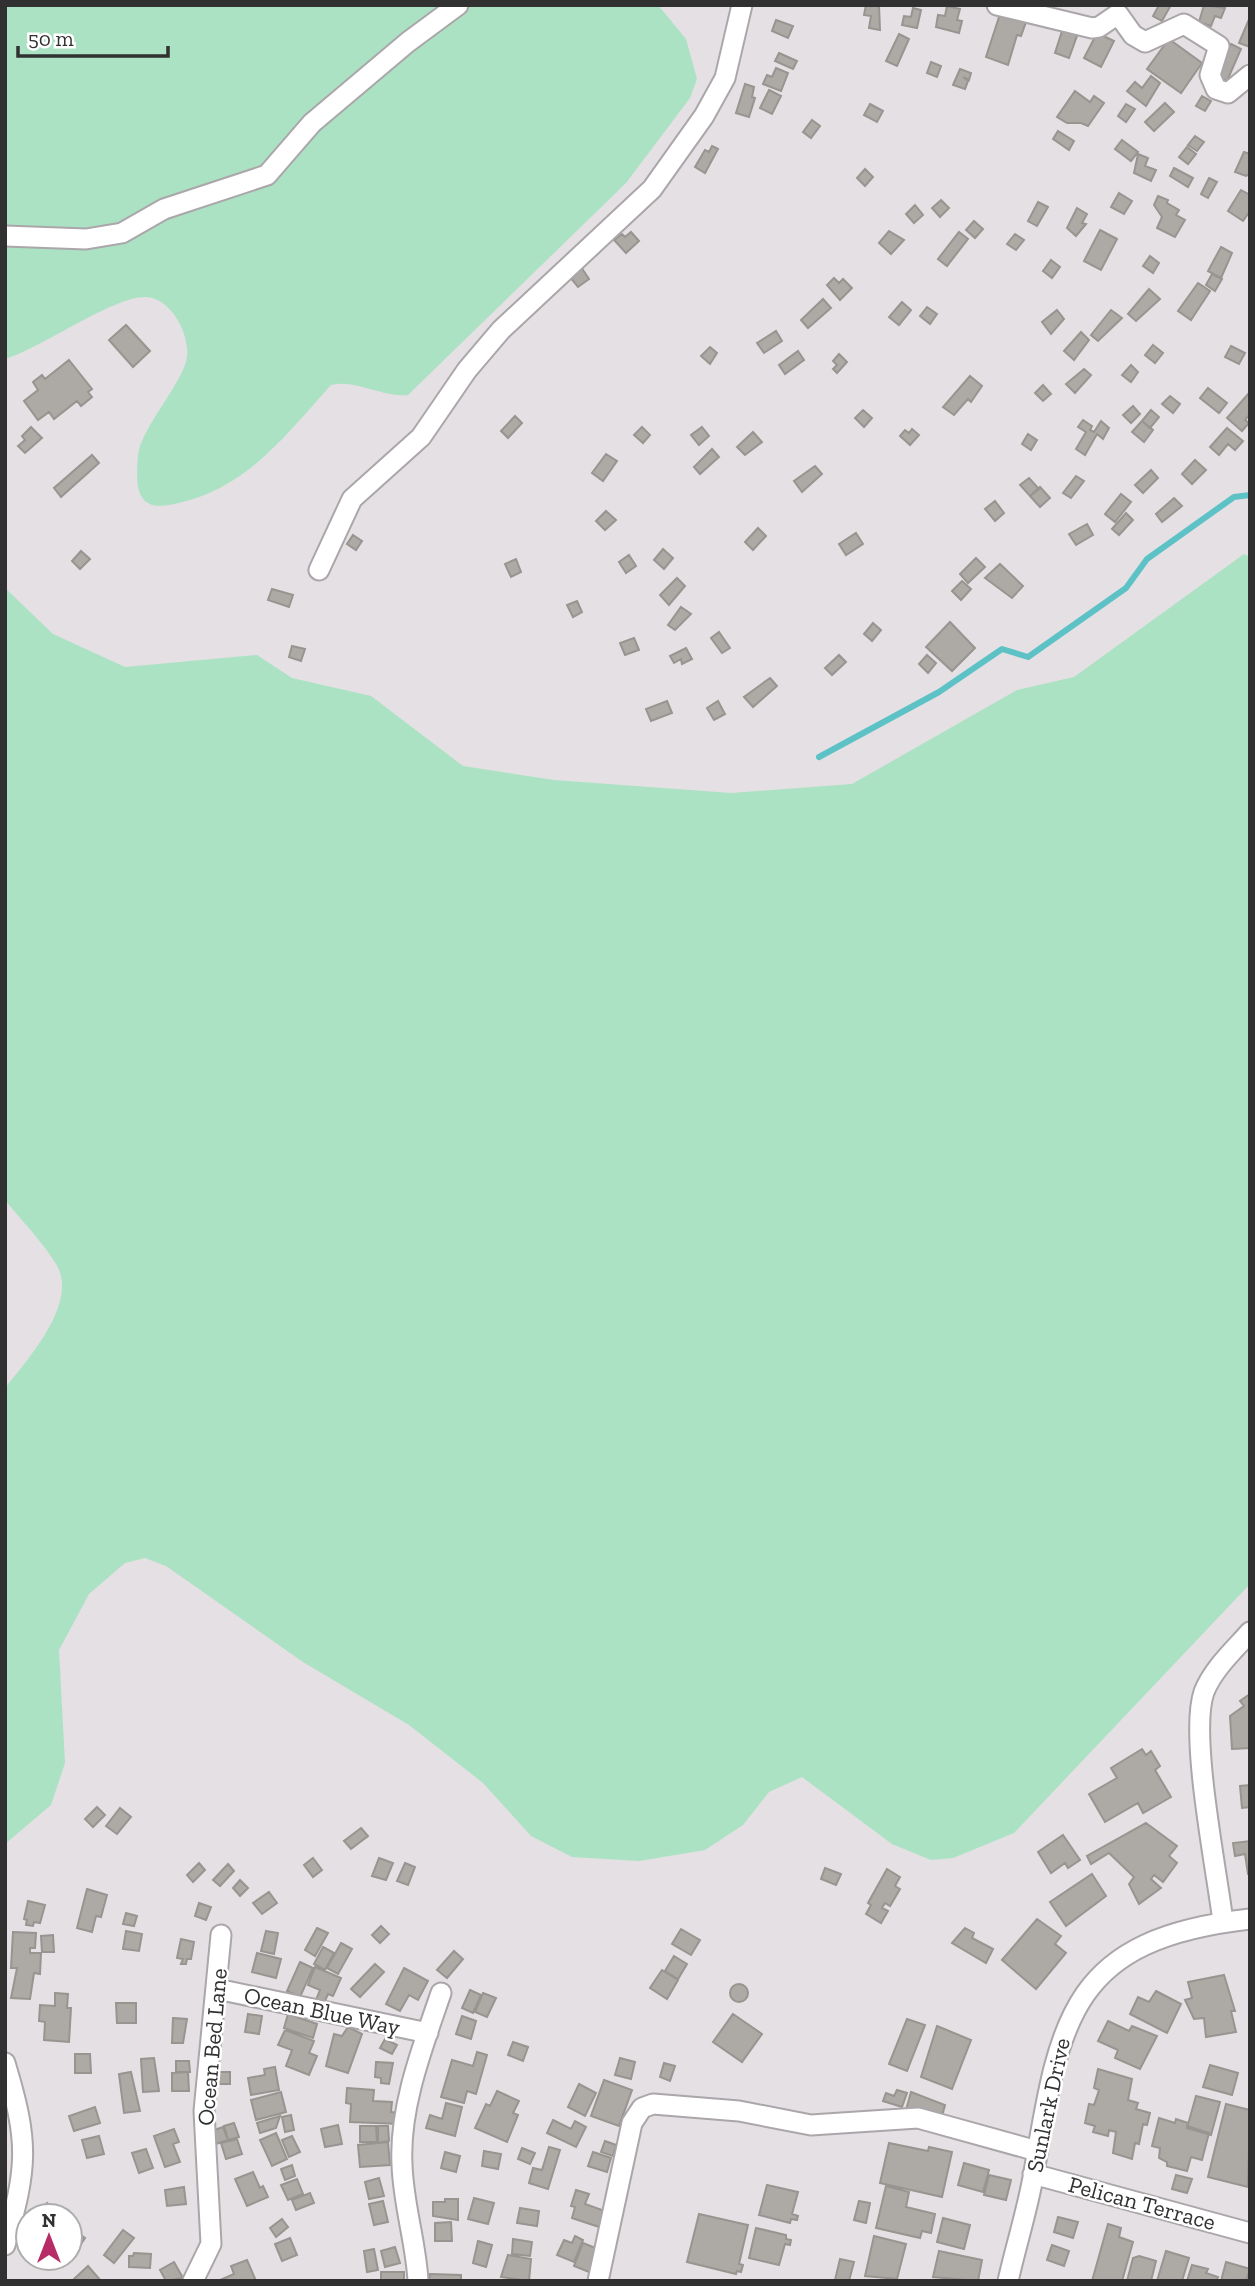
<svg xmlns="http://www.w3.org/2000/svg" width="1255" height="2286" viewBox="0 0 1255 2286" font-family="'Zilla Slab',serif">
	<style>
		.green { fill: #abe2c3 }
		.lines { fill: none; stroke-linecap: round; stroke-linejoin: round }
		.stream { stroke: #5dc2c5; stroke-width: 6 }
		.building { fill: #adaaa6; stroke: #989490; stroke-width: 2 }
		.minor-casing { stroke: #aaa6aa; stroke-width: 23 }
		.minor { stroke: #fff; stroke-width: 19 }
		.labels { text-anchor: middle; stroke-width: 5; stroke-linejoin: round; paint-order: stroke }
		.street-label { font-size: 23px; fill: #323132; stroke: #fff }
	</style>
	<rect width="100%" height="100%" fill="#e4e0e4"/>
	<path class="green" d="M 5,5 L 658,5 L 686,39 L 697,79 L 690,98 L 626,183 L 408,395 C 382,398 357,379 331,385 C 283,438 244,492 169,505 C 134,511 136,482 138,456 C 140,429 184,382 187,357 C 190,334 171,298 146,297 C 113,296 42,348 5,359 Z
		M 1244,554 L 1250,557 L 1250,1584 L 1014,1833 L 953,1858 L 931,1860 L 892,1844 L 802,1777 L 769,1792 L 743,1825 L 705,1850 L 639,1861 L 572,1857 L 531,1836 L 483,1783 L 409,1725 L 303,1662 L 166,1566 L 145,1558 L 125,1563 L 89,1594 L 59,1650 L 65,1763 L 51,1805 L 5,1844 L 5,1388 C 27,1360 80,1302 56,1264 C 42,1241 22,1221 5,1200 L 5,588 L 53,634 L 125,667 L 257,655 L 292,678 L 371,696 L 463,766 L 554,780 L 731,793 L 852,784 L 1017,690 L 1074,677 Z"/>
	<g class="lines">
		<path class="stream" d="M 819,757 L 939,692 L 1002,649 L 1028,657 L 1126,588 L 1147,559 L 1234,497 L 1250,495"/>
	</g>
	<path class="building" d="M 866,5 L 879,5 L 880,30 L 869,28 L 871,16 L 864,15 Z
		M 1159,5 L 1171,5 L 1162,21 L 1153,16 Z
		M 1204,5 L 1225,8 L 1221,18 L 1215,16 L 1211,26 L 1199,22 Z
		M 947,6 L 960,9 L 957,20 L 962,21 L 959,33 L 936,27 L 938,15 L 945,16 Z
		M 913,8 L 921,10 L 917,28 L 902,25 L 904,16 L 911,17 Z
		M 1001,11 L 1026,22 L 1021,36 L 1017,35 L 1008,65 L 986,57 Z
		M 1250,17 L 1250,47 L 1239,43 Z
		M 776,20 L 793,26 L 788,38 L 772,31 Z
		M 1063,28 L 1078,33 L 1069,58 L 1055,53 Z
		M 1097,33 L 1114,41 L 1101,67 L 1084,58 Z
		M 899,34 L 909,39 L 897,66 L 886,61 Z
		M 1169,39 L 1202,63 L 1181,93 L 1147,69 Z
		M 1231,44 L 1241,49 L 1227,81 L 1216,76 Z
		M 779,53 L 797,61 L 793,69 L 775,61 Z
		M 931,62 L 941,66 L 937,77 L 927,73 Z
		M 776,68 L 788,73 L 781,91 L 763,84 L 767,75 L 772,77 Z
		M 960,69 L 971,73 L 969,80 L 963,77 L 968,81 L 965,89 L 953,85 Z
		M 1151,76 L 1160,83 L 1146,106 L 1127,91 L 1135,82 L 1142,88 Z
		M 745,84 L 754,87 L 752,97 L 755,98 L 749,117 L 736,113 Z
		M 769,90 L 781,96 L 772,114 L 760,108 Z
		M 1075,91 L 1090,102 L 1094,96 L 1104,103 L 1088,126 L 1081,123 L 1067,123 L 1057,117 Z
		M 1202,96 L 1211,101 L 1205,111 L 1196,106 Z
		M 1165,103 L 1174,112 L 1154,131 L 1145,122 Z
		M 870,104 L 883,111 L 877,122 L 864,115 Z
		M 1126,104 L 1135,109 L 1126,122 L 1118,116 Z
		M 812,120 L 820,126 L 811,138 L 803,132 Z
		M 1058,131 L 1074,141 L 1069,150 L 1053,139 Z
		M 1195,136 L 1204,142 L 1197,151 L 1188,145 Z
		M 1122,140 L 1138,152 L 1131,161 L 1115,149 Z
		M 712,146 L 718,149 L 705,173 L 695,167 L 705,150 L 709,152 Z
		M 1187,147 L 1196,154 L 1188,164 L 1179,157 Z
		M 1244,152 L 1250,154 L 1250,174 L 1246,176 L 1235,172 Z
		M 1138,154 L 1148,158 L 1145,166 L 1156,170 L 1151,181 L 1134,173 Z
		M 1174,168 L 1193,178 L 1188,187 L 1170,176 Z
		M 865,169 L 873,177 L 865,186 L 857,178 Z
		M 1209,178 L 1217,182 L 1208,198 L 1201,194 Z
		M 1241,190 L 1250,195 L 1250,211 L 1243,221 L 1228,211 Z
		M 1119,193 L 1132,201 L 1124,214 L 1111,207 Z
		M 1158,196 L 1168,200 L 1167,203 L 1179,210 L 1176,215 L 1185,220 L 1175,237 L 1157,228 L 1162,217 L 1154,205 Z
		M 941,200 L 949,208 L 940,217 L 932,208 Z
		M 1038,202 L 1048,207 L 1037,226 L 1028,221 Z
		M 915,205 L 923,215 L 914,223 L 906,214 Z
		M 1077,208 L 1087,214 L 1082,223 L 1086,224 L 1076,236 L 1067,228 Z
		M 974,221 L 983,229 L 975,238 L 966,230 Z
		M 1100,230 L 1117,239 L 1101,270 L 1084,261 Z
		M 889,231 L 904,240 L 891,254 L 879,243 Z
		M 631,232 L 639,241 L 626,253 L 614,240 L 622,234 L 625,237 Z
		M 959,232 L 968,239 L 947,266 L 938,259 Z
		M 1015,234 L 1024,240 L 1016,250 L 1007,244 Z
		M 1221,247 L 1232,253 L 1221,278 L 1208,271 Z
		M 1150,256 L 1159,263 L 1153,273 L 1143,266 Z
		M 1051,260 L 1060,267 L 1052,278 L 1043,271 Z
		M 581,267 L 589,279 L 578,287 L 569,276 Z
		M 1212,274 L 1222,279 L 1215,291 L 1206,285 Z
		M 834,278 L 839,283 L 843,279 L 852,288 L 840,300 L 827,285 Z
		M 1198,283 L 1210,291 L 1191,320 L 1178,311 Z
		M 1149,289 L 1160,299 L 1136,321 L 1128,314 Z
		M 823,299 L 831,308 L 808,328 L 801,320 Z
		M 902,302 L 911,310 L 899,325 L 889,317 Z
		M 927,307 L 937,314 L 930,324 L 920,316 Z
		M 1057,310 L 1064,319 L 1051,334 L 1042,322 Z
		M 1111,310 L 1122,318 L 1098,341 L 1091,335 Z
		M 126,325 L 150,351 L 133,367 L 109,340 Z
		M 776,331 L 782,341 L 764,353 L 757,343 Z
		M 1081,332 L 1089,340 L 1074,360 L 1064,351 Z
		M 1153,345 L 1163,353 L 1155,363 L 1145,355 Z
		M 1231,346 L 1245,353 L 1239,364 L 1225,357 Z
		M 710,347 L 717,353 L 710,364 L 701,356 Z
		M 798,351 L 804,360 L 785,374 L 779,365 Z
		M 839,354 L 847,362 L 837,373 L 833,369 L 837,365 L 833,361 Z
		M 69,360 L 92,389 L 88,392 L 92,397 L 81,406 L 77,401 L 54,419 L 49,412 L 38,420 L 24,401 L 38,390 L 33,382 L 42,375 L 45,379 Z
		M 1131,365 L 1138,372 L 1131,382 L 1122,375 Z
		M 1084,369 L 1091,375 L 1075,393 L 1066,384 Z
		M 970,376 L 982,386 L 971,402 L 968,399 L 954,415 L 943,407 Z
		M 1043,385 L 1051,394 L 1043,401 L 1035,393 Z
		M 1208,388 L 1227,403 L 1219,413 L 1200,398 Z
		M 1249,393 L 1250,414 L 1245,420 L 1249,423 L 1242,431 L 1227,418 Z
		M 1170,396 L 1180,404 L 1173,413 L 1162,404 Z
		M 1133,406 L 1140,414 L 1131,423 L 1123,415 Z
		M 863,410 L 872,418 L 864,427 L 855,418 Z
		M 1151,410 L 1159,417 L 1150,428 L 1142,421 Z
		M 515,416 L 522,423 L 508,438 L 501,431 Z
		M 1083,420 L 1092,426 L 1090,430 L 1094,432 L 1101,421 L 1109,428 L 1103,439 L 1097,434 L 1085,455 L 1076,449 L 1086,432 L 1078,427 Z
		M 1142,421 L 1153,430 L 1144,442 L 1132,432 Z
		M 31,427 L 42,438 L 25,453 L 18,446 L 25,440 L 22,436 Z
		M 642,427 L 650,435 L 643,443 L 634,435 Z
		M 702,427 L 709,436 L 699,445 L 691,435 Z
		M 1227,428 L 1243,441 L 1235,450 L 1228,444 L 1219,455 L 1210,447 Z
		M 912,429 L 919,435 L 910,445 L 900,436 L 905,430 L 909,433 Z
		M 753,432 L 762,442 L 745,455 L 737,447 Z
		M 1028,434 L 1037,440 L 1031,450 L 1022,444 Z
		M 712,449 L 719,457 L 700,474 L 694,467 Z
		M 606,454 L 617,461 L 603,481 L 592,473 Z
		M 92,455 L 99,463 L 61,497 L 54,488 Z
		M 1195,460 L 1206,470 L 1192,484 L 1182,474 Z
		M 815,466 L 822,474 L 802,492 L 794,481 Z
		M 1151,470 L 1158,478 L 1143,493 L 1135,485 Z
		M 1076,476 L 1084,481 L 1071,498 L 1063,493 Z
		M 1029,478 L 1039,489 L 1030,496 L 1020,485 Z
		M 1040,487 L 1050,498 L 1040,507 L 1030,496 Z
		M 1121,494 L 1131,502 L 1115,522 L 1105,514 Z
		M 1174,498 L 1182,506 L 1162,522 L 1156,514 Z
		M 995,501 L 1004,513 L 995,521 L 985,509 Z
		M 606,511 L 616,520 L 605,530 L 596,521 Z
		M 1126,513 L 1133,520 L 1119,535 L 1112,529 Z
		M 1087,524 L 1093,535 L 1076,545 L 1069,534 Z
		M 758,528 L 766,536 L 753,550 L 745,542 Z
		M 856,533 L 863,544 L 846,555 L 839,544 Z
		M 353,535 L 362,541 L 356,550 L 347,544 Z
		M 663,549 L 673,558 L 664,569 L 654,560 Z
		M 81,551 L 90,559 L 80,569 L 72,561 Z
		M 629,555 L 636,566 L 626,573 L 619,562 Z
		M 976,558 L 985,567 L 968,583 L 960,574 Z
		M 516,559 L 521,572 L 511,577 L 505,564 Z
		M 1000,564 L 1023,586 L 1012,598 L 985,578 Z
		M 677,578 L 685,586 L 669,605 L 660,595 Z
		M 962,581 L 971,589 L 961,600 L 952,591 Z
		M 272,589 L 293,595 L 289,607 L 268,600 Z
		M 577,601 L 582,612 L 573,617 L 567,605 Z
		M 681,607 L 691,614 L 675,630 L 668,625 Z
		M 950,622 L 975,648 L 952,671 L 926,647 Z
		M 873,623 L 881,630 L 872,641 L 864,634 Z
		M 719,632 L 730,648 L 722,653 L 711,638 Z
		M 634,638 L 639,650 L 625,655 L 620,643 Z
		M 292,646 L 305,649 L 301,661 L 289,657 Z
		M 686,648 L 692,659 L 682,664 L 681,659 L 674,663 L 670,656 Z
		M 839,655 L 846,662 L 832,675 L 825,668 Z
		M 927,655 L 936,663 L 928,673 L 919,664 Z
		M 770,678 L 777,686 L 753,707 L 744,697 Z
		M 667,701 L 672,713 L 651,721 L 646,709 Z
		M 718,701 L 725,714 L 714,720 L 707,708 Z
		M 1250,1694 L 1250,1748 L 1232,1749 L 1230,1716 L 1244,1706 L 1240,1701 Z
		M 1142,1749 L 1146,1755 L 1151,1751 L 1160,1766 L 1155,1770 L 1171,1797 L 1143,1813 L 1138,1803 L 1105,1822 L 1089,1794 L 1117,1778 L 1111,1768 Z
		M 1250,1785 L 1250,1807 L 1242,1808 L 1240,1786 Z
		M 97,1807 L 105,1815 L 93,1827 L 85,1819 Z
		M 120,1808 L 131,1817 L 117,1834 L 106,1826 Z
		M 1146,1823 L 1177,1846 L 1169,1856 L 1177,1863 L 1163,1882 L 1154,1875 L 1151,1879 L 1161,1888 L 1139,1904 L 1129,1884 L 1134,1877 L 1109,1853 L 1091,1864 L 1087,1856 Z
		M 361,1828 L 368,1836 L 351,1849 L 344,1841 Z
		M 1063,1835 L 1080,1860 L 1068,1868 L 1065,1863 L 1051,1873 L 1038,1852 Z
		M 1250,1841 L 1250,1874 L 1248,1874 L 1245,1854 L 1235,1856 L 1233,1843 Z
		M 313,1858 L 322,1870 L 313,1877 L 304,1865 Z
		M 379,1858 L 393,1863 L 386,1880 L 372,1876 Z
		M 199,1863 L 205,1870 L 193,1882 L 187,1875 Z
		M 405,1863 L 415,1867 L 408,1885 L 397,1881 Z
		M 228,1864 L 234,1871 L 220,1886 L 213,1880 Z
		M 825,1868 L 841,1874 L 836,1885 L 821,1879 Z
		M 887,1869 L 900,1877 L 895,1886 L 900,1889 L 890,1906 L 885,1903 L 882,1908 L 888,1911 L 881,1923 L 866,1914 L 871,1905 L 868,1903 Z
		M 1092,1874 L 1106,1896 L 1066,1926 L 1050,1902 Z
		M 240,1880 L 248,1888 L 240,1896 L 233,1888 Z
		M 87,1889 L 107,1895 L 101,1917 L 96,1916 L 92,1932 L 77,1928 Z
		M 269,1892 L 277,1903 L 262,1914 L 253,1903 Z
		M 28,1901 L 45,1905 L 40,1923 L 34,1922 L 33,1926 L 26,1925 L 27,1920 L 24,1919 Z
		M 199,1903 L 211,1907 L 206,1920 L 195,1916 Z
		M 126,1913 L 137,1916 L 134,1926 L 123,1924 Z
		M 1037,1919 L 1061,1936 L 1055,1944 L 1066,1953 L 1036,1989 L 1002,1960 Z
		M 381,1926 L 389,1934 L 380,1943 L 372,1935 Z
		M 317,1928 L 328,1933 L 315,1956 L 305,1950 Z
		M 965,1928 L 974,1933 L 972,1938 L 993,1949 L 986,1963 L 952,1943 Z
		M 681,1929 L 700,1940 L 691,1955 L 672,1944 Z
		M 126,1931 L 142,1934 L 139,1951 L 123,1949 Z
		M 266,1931 L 278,1933 L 274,1954 L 261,1951 Z
		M 13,1932 L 36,1933 L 35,1948 L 30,1948 L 30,1953 L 41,1953 L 40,1974 L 34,1973 L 30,1999 L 11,1998 L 17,1968 L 11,1968 Z
		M 53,1935 L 54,1952 L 42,1952 L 41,1936 Z
		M 181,1939 L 194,1942 L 191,1959 L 187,1959 L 186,1964 L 181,1964 L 183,1959 L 177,1958 Z
		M 341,1943 L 352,1949 L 338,1974 L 327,1968 Z
		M 323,1947 L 334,1953 L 325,1970 L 314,1964 Z
		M 454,1951 L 463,1959 L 447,1978 L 437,1970 Z
		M 257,1953 L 281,1959 L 276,1978 L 252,1972 Z
		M 674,1956 L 687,1964 L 678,1979 L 665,1971 Z
		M 300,1962 L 313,1968 L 300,1997 L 287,1991 Z
		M 375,1964 L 384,1972 L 360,1997 L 351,1989 Z
		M 315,1967 L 341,1978 L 333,1996 L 328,1994 L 324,2003 L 316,2000 L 320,1990 L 308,1985 Z
		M 404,1968 L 428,1981 L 418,2000 L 409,1995 L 400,2011 L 386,2004 Z
		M 662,1970 L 678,1980 L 667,1999 L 650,1988 Z
		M 1224,1975 L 1235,2011 L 1231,2011 L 1236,2032 L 1206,2037 L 1204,2018 L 1194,2019 L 1185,2000 L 1192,1998 L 1188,1982 Z
		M730 1993a9 9 0 1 1 18 0a9 9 0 1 1-18 0Z
		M 470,1990 L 481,1995 L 473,2013 L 462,2008 Z
		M 1156,1991 L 1181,2004 L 1167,2033 L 1130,2014 L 1138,1997 L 1149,2002 Z
		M 55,1993 L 68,1994 L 67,2008 L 71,2008 L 69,2042 L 44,2040 L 45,2022 L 39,2021 L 40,2005 L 55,2006 Z
		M 483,1993 L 496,1998 L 487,2017 L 475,2012 Z
		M 116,2003 L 136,2003 L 136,2023 L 117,2023 Z
		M 248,2014 L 262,2016 L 259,2034 L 245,2032 Z
		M 288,2014 L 317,2024 L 313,2038 L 284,2028 Z
		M 733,2014 L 762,2034 L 742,2062 L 713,2042 Z
		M 462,2016 L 476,2021 L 471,2039 L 456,2034 Z
		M 173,2018 L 187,2019 L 183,2043 L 172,2043 Z
		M 907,2019 L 925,2025 L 907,2071 L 889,2064 Z
		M 1108,2021 L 1129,2031 L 1132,2026 L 1157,2036 L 1140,2069 L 1115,2058 L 1118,2050 L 1098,2041 Z
		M 937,2026 L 971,2040 L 952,2089 L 921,2077 Z
		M 348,2027 L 362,2034 L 348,2073 L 326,2066 L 334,2034 L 342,2036 Z
		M 285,2030 L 314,2041 L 309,2053 L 317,2056 L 309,2075 L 286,2066 L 292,2050 L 278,2045 Z
		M 385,2039 L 397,2045 L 392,2054 L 380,2048 Z
		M 513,2042 L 528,2047 L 523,2061 L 508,2055 Z
		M 477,2052 L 487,2055 L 476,2094 L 467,2091 L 464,2103 L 441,2097 L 452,2060 L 473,2066 Z
		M 75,2054 L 90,2054 L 91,2073 L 75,2073 Z
		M 154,2058 L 159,2091 L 143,2092 L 141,2059 Z
		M 620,2058 L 635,2062 L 631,2079 L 615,2075 Z
		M 176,2061 L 189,2061 L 190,2072 L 176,2072 Z
		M 376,2062 L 393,2063 L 389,2084 L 381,2083 L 381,2078 L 375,2077 Z
		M 664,2063 L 675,2066 L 670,2081 L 660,2077 Z
		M 1210,2065 L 1238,2073 L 1232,2095 L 1203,2087 Z
		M 275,2067 L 279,2090 L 251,2095 L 248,2078 L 265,2075 L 264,2069 Z
		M 1098,2069 L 1132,2079 L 1128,2100 L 1138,2103 L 1136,2109 L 1150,2113 L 1147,2125 L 1143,2124 L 1139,2144 L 1135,2143 L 1132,2159 L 1113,2153 L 1116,2132 L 1109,2130 L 1108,2136 L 1093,2132 L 1095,2126 L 1085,2123 L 1089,2104 L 1094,2105 L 1099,2090 L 1094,2088 Z
		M 131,2072 L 140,2111 L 124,2113 L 119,2074 Z
		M 188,2072 L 189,2091 L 172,2091 L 172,2073 Z
		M 217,2072 L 230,2072 L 230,2084 L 217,2084 Z
		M 604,2080 L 632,2090 L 619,2126 L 591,2116 Z
		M 579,2084 L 596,2093 L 585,2116 L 568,2107 Z
		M 347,2088 L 374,2090 L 373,2101 L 392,2102 L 391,2112 L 401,2113 L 401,2124 L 350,2122 L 351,2104 L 346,2103 Z
		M 897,2090 L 907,2093 L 902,2107 L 883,2101 L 886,2093 L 894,2096 Z
		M 497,2091 L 519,2101 L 513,2113 L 518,2115 L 507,2142 L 475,2128 L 486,2104 L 490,2106 Z
		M 281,2092 L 286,2112 L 256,2120 L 251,2100 Z
		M 911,2092 L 945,2105 L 941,2120 L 906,2110 Z
		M 1196,2096 L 1220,2102 L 1211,2135 L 1187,2128 Z
		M 446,2103 L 462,2107 L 455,2136 L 426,2128 L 430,2115 L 442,2119 Z
		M 1226,2104 L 1250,2110 L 1248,2187 L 1208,2177 Z
		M 95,2107 L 100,2123 L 74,2131 L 69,2116 Z
		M 291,2115 L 294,2130 L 285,2132 L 282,2117 Z
		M 280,2116 L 276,2128 L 260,2133 L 257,2123 Z
		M 1159,2118 L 1175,2123 L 1176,2119 L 1188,2123 L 1187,2126 L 1209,2133 L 1202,2160 L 1191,2157 L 1187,2171 L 1167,2166 L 1167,2162 L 1159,2158 L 1160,2148 L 1152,2146 Z
		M 553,2120 L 571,2129 L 575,2121 L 586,2127 L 576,2147 L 547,2133 Z
		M 234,2123 L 239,2137 L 228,2140 L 224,2126 Z
		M 338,2125 L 342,2144 L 325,2147 L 321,2129 Z
		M 360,2126 L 376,2126 L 377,2142 L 360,2142 Z
		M 378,2126 L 388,2126 L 389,2141 L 378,2143 Z
		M 223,2127 L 228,2140 L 216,2144 L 211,2131 Z
		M 174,2129 L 179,2142 L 173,2144 L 180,2162 L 165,2167 L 154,2136 Z
		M 276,2133 L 287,2159 L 272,2166 L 260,2140 Z
		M 99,2136 L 104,2154 L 87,2158 L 82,2140 Z
		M 292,2136 L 300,2152 L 289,2157 L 282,2140 Z
		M 237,2139 L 242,2154 L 226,2159 L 221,2143 Z
		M 605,2141 L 616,2145 L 613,2156 L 601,2152 Z
		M 388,2142 L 390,2165 L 360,2167 L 358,2145 Z
		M 889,2143 L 928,2151 L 929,2147 L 952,2152 L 942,2197 L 880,2183 Z
		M 549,2147 L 560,2150 L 548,2189 L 529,2183 L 533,2168 L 542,2170 Z
		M 522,2148 L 535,2153 L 530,2164 L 518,2159 Z
		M 146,2149 L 153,2168 L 139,2173 L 132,2153 Z
		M 484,2151 L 501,2154 L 498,2169 L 482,2166 Z
		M 445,2152 L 460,2156 L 456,2172 L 441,2168 Z
		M 593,2152 L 611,2158 L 607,2172 L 588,2166 Z
		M 964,2163 L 989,2170 L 983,2192 L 958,2185 Z
		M 292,2165 L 295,2176 L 285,2180 L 281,2169 Z
		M 253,2172 L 260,2188 L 263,2186 L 268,2197 L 247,2206 L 235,2179 Z
		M 989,2175 L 1011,2180 L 1006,2200 L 984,2195 Z
		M 1176,2175 L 1192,2179 L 1187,2193 L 1172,2189 Z
		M 379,2178 L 384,2196 L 369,2199 L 365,2182 Z
		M 297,2179 L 303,2194 L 288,2200 L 281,2185 Z
		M 767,2185 L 798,2192 L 792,2214 L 798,2216 L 797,2220 L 791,2219 L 790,2223 L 759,2215 Z
		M 886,2186 L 909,2192 L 906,2207 L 935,2214 L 931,2233 L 922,2231 L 920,2238 L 876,2228 Z
		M 184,2187 L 186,2204 L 167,2206 L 165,2190 Z
		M 576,2190 L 589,2194 L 585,2204 L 605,2211 L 599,2227 L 572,2218 L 575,2207 L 571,2206 Z
		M 310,2193 L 314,2203 L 296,2210 L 292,2200 Z
		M 474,2198 L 494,2203 L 488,2224 L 468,2219 Z
		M 445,2199 L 458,2199 L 458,2220 L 433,2216 L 433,2202 L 445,2202 Z
		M 383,2201 L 388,2222 L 374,2225 L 369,2204 Z
		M 859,2201 L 870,2203 L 866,2223 L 854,2220 Z
		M 47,2203 L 58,2216 L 36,2216 Z
		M 520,2208 L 539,2211 L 537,2226 L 517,2223 Z
		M 699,2214 L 748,2225 L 739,2264 L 743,2265 L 741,2272 L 737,2271 L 736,2274 L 687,2262 Z
		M 1058,2217 L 1078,2222 L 1073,2238 L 1054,2232 Z
		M 943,2218 L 970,2225 L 964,2249 L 937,2242 Z
		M 282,2219 L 288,2227 L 276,2237 L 270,2228 Z
		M 451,2222 L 452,2241 L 435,2241 L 435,2223 Z
		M 1108,2224 L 1121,2228 L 1119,2237 L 1133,2242 L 1122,2281 L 1092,2281 Z
		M 756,2228 L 786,2235 L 786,2239 L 791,2240 L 790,2245 L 785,2244 L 779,2265 L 749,2258 Z
		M 123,2230 L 134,2238 L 114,2263 L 104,2255 Z
		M 77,2232 L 85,2238 L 69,2262 L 65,2258 L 70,2258 L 70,2238 Z
		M 575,2236 L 583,2240 L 574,2262 L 557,2255 L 564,2240 L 572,2243 Z
		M 874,2236 L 906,2244 L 897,2279 L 865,2276 Z
		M 290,2238 L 297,2255 L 282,2261 L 275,2244 Z
		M 513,2239 L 532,2242 L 530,2256 L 512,2254 Z
		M 478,2241 L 492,2245 L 486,2267 L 473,2263 Z
		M 583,2243 L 598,2249 L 589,2272 L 574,2266 Z
		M 1052,2245 L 1069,2251 L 1064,2266 L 1047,2260 Z
		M 395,2247 L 400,2263 L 385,2267 L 381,2251 Z
		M 374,2249 L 378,2270 L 367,2272 L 364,2251 Z
		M 939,2251 L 982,2260 L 978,2281 L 933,2277 Z
		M 1166,2251 L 1189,2258 L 1182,2281 L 1157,2281 Z
		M 134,2253 L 151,2254 L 150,2268 L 129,2267 L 129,2256 L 133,2256 Z
		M 508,2255 L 531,2259 L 529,2281 L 501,2277 Z
		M 1139,2256 L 1156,2261 L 1151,2281 L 1127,2281 L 1133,2258 Z
		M 840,2259 L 854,2262 L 849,2281 L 835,2280 Z
		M 247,2260 L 256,2281 L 218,2281 L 234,2274 L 231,2266 Z
		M 174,2262 L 183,2278 L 166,2281 L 160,2270 Z
		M 1226,2262 L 1250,2269 L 1246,2281 L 1221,2281 Z
		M 1192,2265 L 1208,2269 L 1206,2273 L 1218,2277 L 1216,2281 L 1187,2281 Z
		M 88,2266 L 101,2281 L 75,2281 L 74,2279 Z
		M 381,2272 L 404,2272 L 404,2281 L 381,2281 Z
		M 430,2274 L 461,2275 L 461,2281 L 429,2281 Z"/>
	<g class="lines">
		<defs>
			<path id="minor" d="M 997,5 L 1092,28 L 1099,27 L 1118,14 L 1133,35 L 1145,42 L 1184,24 L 1219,46 L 1210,75 L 1216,89 L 1228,93 L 1250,75
				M 5,236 L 86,239 L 122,233 L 164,209 L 267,175 L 312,123 L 408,42 L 458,5
				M 319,570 L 352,499 L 421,437 L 467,370 L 501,330 L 652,189 L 704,116 L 725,78 L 742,5
				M 1223,1922 C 1217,1871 1189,1735 1204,1692 C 1213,1669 1234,1650 1250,1632
				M 217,1989 L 428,2033
				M 5,2063 C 29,2142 28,2166 5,2245
				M 1033,2174 L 1250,2233
				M 193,2281 L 211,2244 L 204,2111 L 221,1935
				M 418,2281 C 416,2242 403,2204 402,2164 C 399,2107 423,2046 441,1993
				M 598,2281 L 632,2123 L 642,2108 L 653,2104 L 739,2111 L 811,2125 L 918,2118 L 1037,2151
				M 1008,2281 C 1016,2245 1028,2208 1034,2172 C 1060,2016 1072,1939 1250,1919"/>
		</defs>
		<use href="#minor" class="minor-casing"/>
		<use href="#minor" class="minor"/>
	</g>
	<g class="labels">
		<g class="street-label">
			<text transform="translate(322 2011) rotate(12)" y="8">Ocean Blue Way</text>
			<text transform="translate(212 2047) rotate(-85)" y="8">Ocean Bed Lane</text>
			<text transform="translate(1048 2105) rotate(-78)" y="8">Sunlark Drive</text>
			<text transform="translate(1142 2203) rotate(15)" y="8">Pelican Terrace</text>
		</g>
	</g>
	<rect width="1255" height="2286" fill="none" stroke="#323132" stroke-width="14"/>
	<g transform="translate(49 2237)"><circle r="33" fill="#ffffff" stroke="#adadad" stroke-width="2"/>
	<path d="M0-5L12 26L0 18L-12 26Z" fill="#b72c66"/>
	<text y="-10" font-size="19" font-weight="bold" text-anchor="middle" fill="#323132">N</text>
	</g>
	<path d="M18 46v10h150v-10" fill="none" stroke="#323132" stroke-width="3.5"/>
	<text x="28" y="46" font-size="21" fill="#323132" stroke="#ffffff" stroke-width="5" paint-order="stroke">50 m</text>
</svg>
